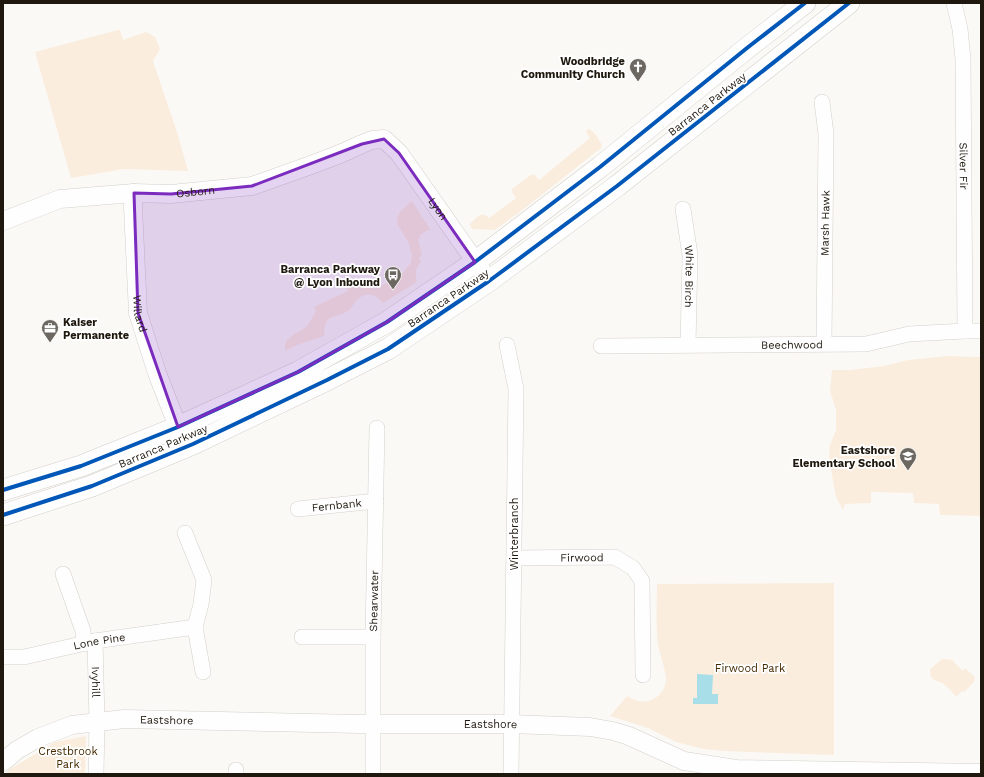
<svg xmlns="http://www.w3.org/2000/svg" width="984" height="777" viewBox="0 0 984 777" font-family="'Work Sans',sans-serif">
	<style>
		.green { fill: #faedde }
		.water { fill: #a8dee7 }
		.lines { fill: none; stroke-linecap: round; stroke-linejoin: round }
		.minor-casing { stroke: #d4d0ca; stroke-width: 16 }
		.tertiary-casing { stroke: #d4d0ca; stroke-width: 19 }
		.secondary-casing { stroke: #d4d0ca; stroke-width: 22 }
		.minor { stroke: #fefefe; stroke-width: 15 }
		.tertiary { stroke: #fefefe; stroke-width: 18 }
		.secondary { stroke: #fefefe; stroke-width: 21 }
		.cycleway-casing { stroke: #fff; stroke-width: 6 }
		.cycleway { stroke: #0057b8; stroke-width: 4 }
		.marked { fill: #7b2cbf; fill-opacity: 0.2; stroke: #7b2cbf; stroke-width: 3; stroke-linejoin: round }
		.labels { text-anchor: middle; stroke-width: 3.5; stroke-linejoin: round; paint-order: stroke }
		.poi-label { font-size: 11px; font-weight: bold; fill: #1f180f; stroke: #fff; text-anchor: end }
		.street-label { font-size: 11px; fill: #1f180f; stroke: #fff }
		.park-label { font-size: 11px; fill: #452a02; stroke: #fff }
	</style>
	<rect width="100%" height="100%" fill="#fbf9f6"/>
	<path class="green" d="M 118,30 L 120,30 L 123,40 L 146,32 L 155,37 L 160,49 L 153,61 L 178,135 L 188,171 L 124,169 L 71,178 L 35,52 Z
		M 588,129 C 595,131 599,140 602,145 L 601,148 L 525,208 L 495,230 L 472,229 L 470,224 C 477,217 481,210 489,218 L 516,198 L 512,192 L 512,189 L 531,175 L 534,174 L 539,180 L 590,138 L 586,132 Z
		M 412,201 L 431,231 L 428,230 L 420,235 L 420,237 L 418,240 C 420,245 420,249 422,254 L 419,258 L 421,262 C 415,268 415,275 417,282 L 383,303 C 374,293 365,291 356,301 C 353,304 352,309 348,311 C 332,320 325,312 324,336 L 297,345 L 285,351 C 283,335 299,334 307,326 C 311,321 312,316 316,312 L 314,307 L 348,291 L 347,287 L 361,283 L 367,288 L 374,288 L 390,282 L 401,275 L 411,263 L 412,255 L 408,242 L 398,225 L 397,218 L 400,212 Z
		M 948,356 L 981,357 L 981,516 L 940,515 L 939,504 L 914,503 L 913,493 L 871,492 L 871,503 L 845,504 L 843,510 L 836,497 L 829,459 L 830,445 L 836,430 L 836,410 L 830,391 L 832,370 L 850,370 L 884,366 L 908,360 Z
		M 834,583 L 834,755 L 724,751 L 703,749 L 676,742 L 648,728 L 610,716 L 627,696 C 635,701 644,704 653,699 C 660,696 666,688 666,679 C 666,674 664,669 663,664 C 660,654 657,644 657,634 C 656,617 657,601 657,584 Z
		M 942,659 L 954,660 L 953,661 L 963,671 L 965,668 L 975,677 L 974,682 L 964,692 L 962,691 L 956,697 C 955,694 944,684 942,683 C 934,680 930,680 930,669 Z
		M 86,736 L 85,774 L 5,774 L 10,769 L 55,742 Z"/>
	<path class="water" d="M 697,674 L 713,675 L 712,694 L 718,694 L 718,704 L 693,704 L 693,698 L 697,698 Z"/>
	<g class="lines">
		<defs>
			<g id="minor">
				<path id="s1" d="M 954,3 L 960,29 L 963,59 L 965,331"/>
				<path d="M 822,102 L 826,134 L 824,344"/>
				<path id="s2" d="M 683,209 L 690,255 L 688,345"/>
				<path d="M 507,345 L 516,389 L 511,774"/>
				<path id="s3" d="M 601,346 L 866,344 L 909,334 L 965,331 L 981,331"/>
				<path id="s4" d="M 298,509 L 376,501"/>
				<path d="M 185,533 L 204,580 L 201,604 L 195,627 L 203,672"/>
				<path id="s5" d="M 514,558 L 615,557 L 633,568 L 642,581 L 643,675"/>
				<path d="M 63,574 L 83,631 L 84,644"/>
				<path d="M 302,637 L 373,637"/>
				<path id="s6" d="M 95,641 L 97,722 L 96,774"/>
				<path id="s7" d="M 3,657 L 24,657 L 95,641 L 195,627"/>
				<path d="M 236,770 L 236,774"/>
				<path id="s8" d="M 373,774 L 373,637 L 377,428"/>
			</g>
			<g id="tertiary">
				<path id="s9" d="M 134,193 L 133,207 L 138,313 L 157,373 L 178,427"/>
				<path id="s10" d="M 3,221 L 60,199 L 134,193 L 171,194 L 252,186 L 311,165 L 340,154 L 362,144 L 372,140 L 384,139 L 399,153 L 489,281"/>
				<path id="s11" d="M 3,762 L 17,750 L 38,738 L 72,725 L 124,719 L 360,724 L 511,724 L 590,727 L 613,731 L 629,736 L 684,761 L 736,769 L 981,773"/>
			</g>
			<path id="secondary" d="M 3,490 L 81,466 L 178,427 L 298,372 L 387,322 L 475,262 L 600,167 L 747,48 L 805,3
				M 3,515 L 92,486 L 193,444 L 327,380 L 388,349 L 489,281 L 617,186 L 849,3"/>
		</defs>
		<use href="#minor" class="minor-casing"/>
		<use href="#tertiary" class="tertiary-casing"/>
		<use href="#secondary" class="secondary-casing"/>
		<use href="#minor" class="minor"/>
		<use href="#tertiary" class="tertiary"/>
		<use href="#secondary" class="secondary"/>
		<defs>
			<path id="cycleway" d="M 3,490 L 81,466 L 178,427 L 298,372 L 387,322 L 475,262 L 600,167 L 747,48 L 805,3
				M 3,515 L 92,486 L 193,444 L 327,380 L 388,349 L 489,281 L 617,186 L 849,3"/>
		</defs>
		<use href="#cycleway" class="cycleway-casing"/>
		<use href="#cycleway" class="cycleway"/>
	</g>
	<path class="marked" d="M 384,139 L 399,153 L 475,262 L 387,322 L 298,372 L 178,427 L 138,313 L 134,193 L 171,194 L 252,186 L 362,144 Z"/>
	<defs>
		<symbol id="church-pin" viewBox="-11 -11 22 30"><path d="M0 17L-7.5 6A9.5 9.5 0 1 1 7.5 6Z" fill="#6c6760" stroke="#fff"/><path d="M-1.2-6h2.4v3.5h3.3v2.4h-3.3V6h-2.4V-.1h-3.3v-2.4h3.3Z" fill="#fff"/></symbol>
		<symbol id="bus-pin" viewBox="-11 -11 22 30"><path d="M0 17L-7.5 6A9.5 9.5 0 1 1 7.5 6Z" fill="#6c6760" stroke="#fff"/><path d="M-5-6H5V4H4V6H2V4H-2V6H-4V4H-5ZM-3.5-4V0h7V-4ZM-3.5 1.2v1.5H-2V1.2ZM2 1.2v1.5H3.5V1.2Z" fill="#fff"/></symbol>
		<symbol id="office-pin" viewBox="-11 -11 22 30"><path d="M0 17L-7.5 6A9.5 9.5 0 1 1 7.5 6Z" fill="#6c6760" stroke="#fff"/><path d="M-6-3h4V-5.5h4V-3h4V5H-6ZM-1-4.5V-3h2v-1.5ZM-6 0V1H6V0Z" fill="#fff"/></symbol>
		<symbol id="school-pin" viewBox="-11 -11 22 30"><path d="M0 17L-7.5 6A9.5 9.5 0 1 1 7.5 6Z" fill="#6c6760" stroke="#fff"/><path d="M0-5L7-2L0 1L-7-2ZM-4 1L0 2.5L4 1V4Q0 6-4 4Z" fill="#fff"/></symbol>
	</defs>
	<g fill-rule="evenodd">
		<use href="#church-pin" x="628" y="57" width="20" height="27"/>
		<use href="#bus-pin" x="383" y="265" width="20" height="27"/>
		<use href="#office-pin" x="40" y="318" width="20" height="27"/>
		<use href="#school-pin" x="898" y="446" width="20" height="27"/>
	</g>
	<g class="labels">
		<g class="poi-label">
			<text x="625" y="65">Woodbridge<tspan x="625" dy="13">Community Church</tspan></text>
			<text x="380" y="273">Barranca Parkway<tspan x="380" dy="13">@ Lyon Inbound</tspan></text>
			<text x="63" y="326" text-anchor="start">Kaiser<tspan x="63" dy="13">Permanente</tspan></text>
			<text x="895" y="454">Eastshore<tspan x="895" dy="13">Elementary School</tspan></text>
		</g>
		<g class="street-label">
			<text transform="translate(707 104) rotate(-38)" y="4">Barranca Parkway</text>
			<text dy="4" stroke="none"><textPath href="#s1" startOffset="164">Silver Fir</textPath></text>
			<text dy="4" stroke="none"><textPath href="#s10" startOffset="197">Osborn</textPath></text>
			<text dy="4" stroke="none"><textPath href="#s10" startOffset="483">Lyon</textPath></text>
			<text transform="translate(825 223) rotate(-89)" y="4">Marsh Hawk</text>
			<text dy="4" stroke="none"><textPath href="#s2" startOffset="68">White Birch</textPath></text>
			<text transform="translate(448 298) rotate(-34)" y="4">Barranca Parkway</text>
			<text dy="4" stroke="none"><textPath href="#s9" startOffset="121">Willard</textPath></text>
			<text dy="4" stroke="none"><textPath href="#s3" startOffset="191">Beechwood</textPath></text>
			<text transform="translate(163 446) rotate(-23)" y="4">Barranca Parkway</text>
			<text dy="4" stroke="none"><textPath href="#s4" startOffset="39">Fernbank</textPath></text>
			<text transform="translate(514 534) rotate(-90)" y="4">Winterbranch</text>
			<text dy="4" stroke="none"><textPath href="#s5" startOffset="68">Firwood</textPath></text>
			<text dy="4" stroke="none"><textPath href="#s8" startOffset="173">Shearwater</textPath></text>
			<text dy="4" stroke="none"><textPath href="#s7" startOffset="98">Lone Pine</textPath></text>
			<text dy="4" stroke="none"><textPath href="#s6" startOffset="41">Ivyhill</textPath></text>
			<text dy="4" stroke="none"><textPath href="#s11" startOffset="174">Eastshore</textPath></text>
			<text dy="4" stroke="none"><textPath href="#s11" startOffset="498">Eastshore</textPath></text>
		</g>
		<g class="park-label">
			<text x="750" y="672">Firwood Park</text>
			<text x="68" y="755">Crestbrook<tspan x="68" dy="13">Park</tspan></text>
		</g>
	</g>
	<rect width="984" height="777" fill="none" stroke="#1f180f" stroke-width="8"/>
</svg>
